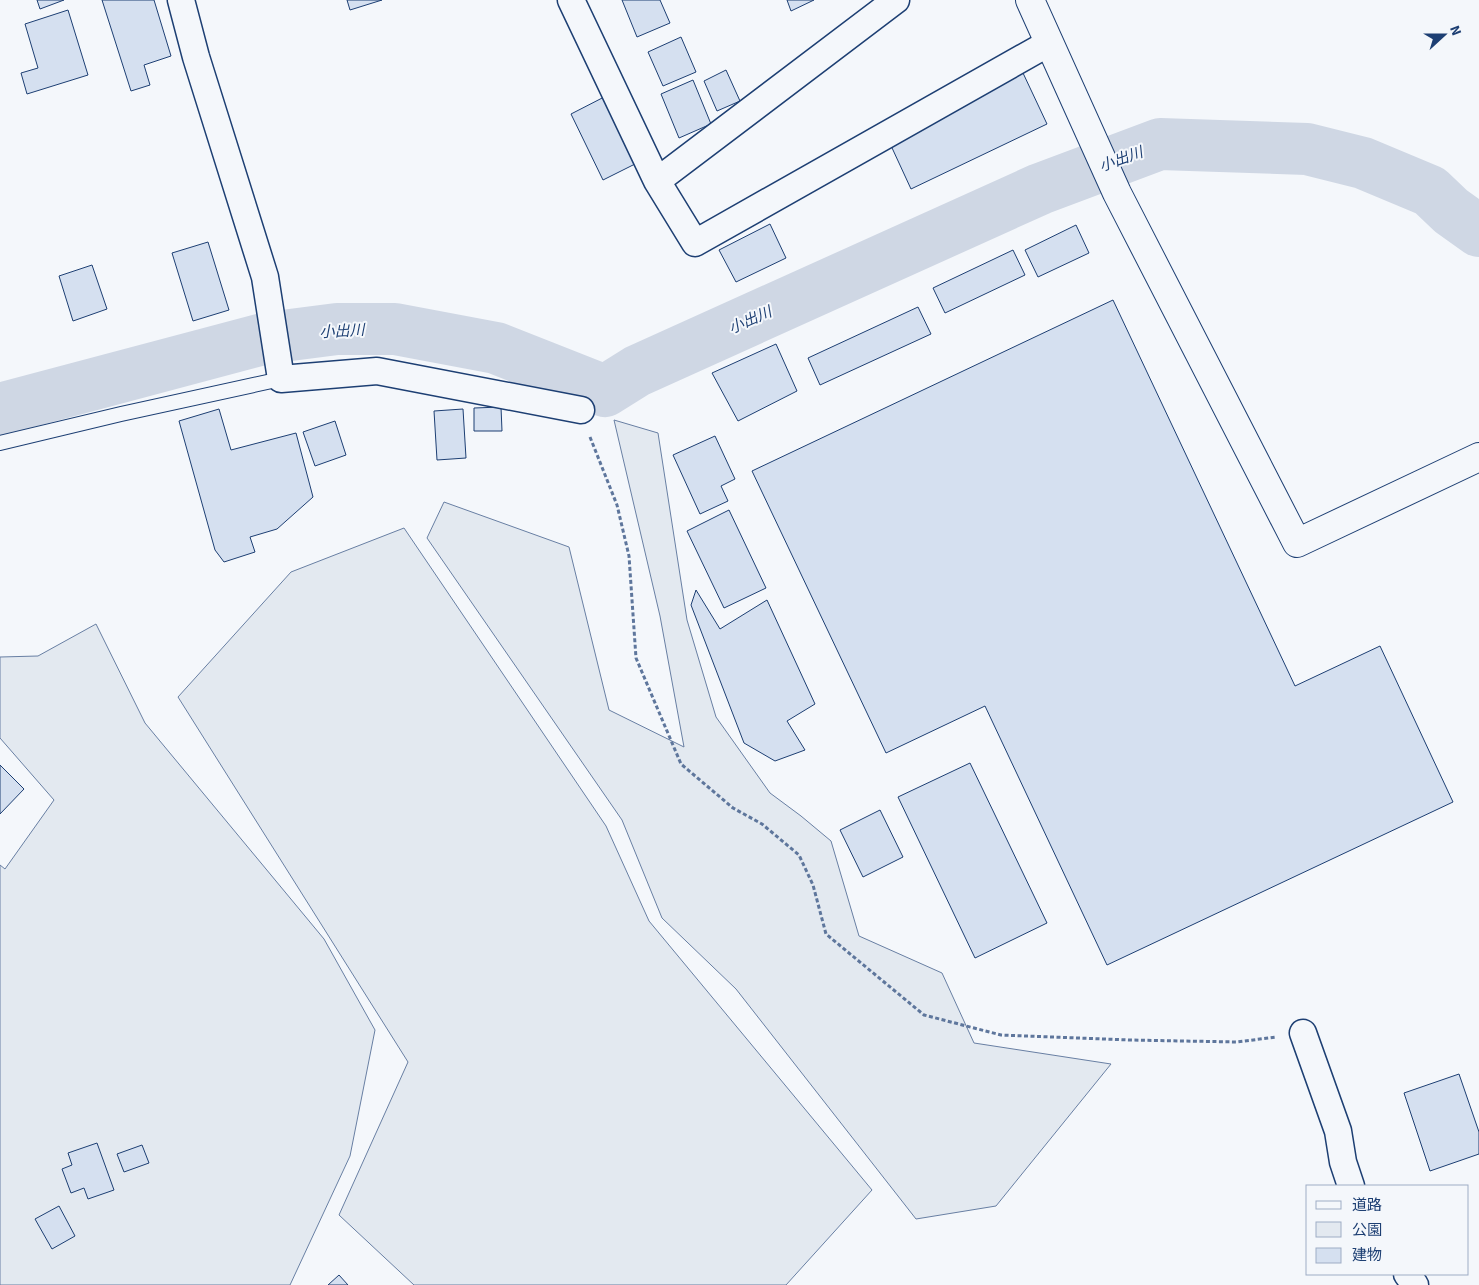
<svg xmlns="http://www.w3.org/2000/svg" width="1479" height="1285" viewBox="0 0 1479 1285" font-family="'Source Sans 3','Noto Sans JP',sans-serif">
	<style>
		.green { fill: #e3e9f0; stroke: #687fa3 }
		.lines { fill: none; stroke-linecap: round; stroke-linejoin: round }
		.river { stroke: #cfd7e4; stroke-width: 52 }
		.building { fill: #d5e0f0; stroke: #1d3f73 }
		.service-casing { stroke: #1d3f73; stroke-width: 16 }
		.minor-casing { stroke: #1d3f73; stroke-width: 29 }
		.tertiary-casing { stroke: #1d3f73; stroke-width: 30 }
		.path { stroke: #5e769c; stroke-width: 3; stroke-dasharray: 4 2.5; stroke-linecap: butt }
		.service { stroke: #f4f7fb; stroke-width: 14 }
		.minor { stroke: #f4f7fb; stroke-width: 26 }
		.tertiary { stroke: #f4f7fb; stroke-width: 28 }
		.labels { text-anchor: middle; stroke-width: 4; stroke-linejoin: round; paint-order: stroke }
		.water-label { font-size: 15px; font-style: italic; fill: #1d3f73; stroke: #f4f7fb }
	</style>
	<rect width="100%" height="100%" fill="#f4f7fb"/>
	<path class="green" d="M 614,420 L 658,433 L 687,620 L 716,717 L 770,793 L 801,816 L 831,841 L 859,936 L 942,973 L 974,1043 L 1111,1064 L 996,1206 L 916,1219 L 736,989 L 662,918 L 622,820 L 427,538 L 444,502 L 569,547 L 609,710 L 684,747 L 660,616 Z
		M 404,528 L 606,826 L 649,921 L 872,1190 L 786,1285 L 414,1285 L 339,1215 L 408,1062 L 178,697 L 291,572 Z
		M 96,624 L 145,723 L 324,939 L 375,1030 L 350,1156 L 290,1285 L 0,1285 L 0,865 L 5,869 L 54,800 L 0,738 L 0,657 L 38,656 Z"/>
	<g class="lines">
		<path class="river" d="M 0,409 L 267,338 L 337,329 L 395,329 L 496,348 L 605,391 L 637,371 L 1040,189 L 1160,144 L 1307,149 L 1363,163 L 1430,191 L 1451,211 L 1479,231"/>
	</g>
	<path class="building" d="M 37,0 L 64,0 L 40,9 Z
		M 102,0 L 154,0 L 171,56 L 144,65 L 150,85 L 131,91 Z
		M 347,0 L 382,0 L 350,10 Z
		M 622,0 L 660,0 L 670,23 L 637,37 Z
		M 787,0 L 814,0 L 791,11 Z
		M 68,10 L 88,75 L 27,94 L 21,73 L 38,68 L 25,24 Z
		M 681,37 L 696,72 L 663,86 L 648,52 Z
		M 726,70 L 740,101 L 717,111 L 704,81 Z
		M 1023,73 L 1047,124 L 911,189 L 887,137 Z
		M 693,80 L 711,124 L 679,138 L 661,94 Z
		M 608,95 L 641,161 L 603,180 L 571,114 Z
		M 770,224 L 786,258 L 736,282 L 719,250 Z
		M 1076,225 L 1089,253 L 1038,277 L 1025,250 Z
		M 208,242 L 229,310 L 193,321 L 172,253 Z
		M 1013,250 L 1025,275 L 945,313 L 933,288 Z
		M 92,265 L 107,309 L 73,321 L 59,276 Z
		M 1113,300 L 1295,686 L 1380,646 L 1453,802 L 1107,965 L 985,706 L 886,753 L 752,471 Z
		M 918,307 L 931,334 L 820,385 L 808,358 Z
		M 776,344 L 797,391 L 738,421 L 712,373 Z
		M 501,407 L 502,431 L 474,431 L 474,408 Z
		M 219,409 L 231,450 L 296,433 L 313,497 L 277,529 L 250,537 L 255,552 L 224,562 L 215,550 L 179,421 Z
		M 463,409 L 466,458 L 437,460 L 434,411 Z
		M 335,421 L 346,455 L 315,466 L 303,432 Z
		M 715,436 L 735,479 L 721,486 L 728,501 L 700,514 L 673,455 Z
		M 729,510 L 766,588 L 724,608 L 687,531 Z
		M 696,590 L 720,629 L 767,600 L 815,704 L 787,721 L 805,750 L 775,761 L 744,743 L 691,605 Z
		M 970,763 L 1047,923 L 975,958 L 898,797 Z
		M 0,765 L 24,789 L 0,814 Z
		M 880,810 L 903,857 L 863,877 L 840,830 Z
		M 1459,1074 L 1479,1132 L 1479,1154 L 1430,1171 L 1404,1093 Z
		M 97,1143 L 114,1190 L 88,1199 L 84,1188 L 71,1193 L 62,1169 L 72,1165 L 68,1153 Z
		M 142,1145 L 149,1163 L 124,1172 L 117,1154 Z
		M 59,1206 L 75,1236 L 52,1249 L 35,1219 Z
		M 339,1275 L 348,1285 L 328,1285 Z"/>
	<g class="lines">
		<defs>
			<path id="service" d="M 0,443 L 121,414 L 281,379"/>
			<path id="minor" d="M 181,0 L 196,57 L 265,277 L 281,379 L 377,371 L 581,410
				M 571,0 L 657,181 L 695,243 L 1049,43
				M 657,181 L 896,0
				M 1303,1033 L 1338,1131 L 1343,1162 L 1351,1186
				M 1407,1274 L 1415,1285"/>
			<path id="tertiary" d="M 1030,0 L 1117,193 L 1297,543 L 1479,457"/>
		</defs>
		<use href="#service" class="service-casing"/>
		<use href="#minor" class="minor-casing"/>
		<use href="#tertiary" class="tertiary-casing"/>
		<path class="path" d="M 590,437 L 617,505 L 629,556 L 636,658 L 681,764 L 733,808 L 762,824 L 799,855 L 813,885 L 826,934 L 924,1015 L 1001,1035 L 1130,1040 L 1237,1042 L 1276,1037"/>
		<use href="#service" class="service"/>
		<use href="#minor" class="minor"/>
		<use href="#tertiary" class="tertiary"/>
	</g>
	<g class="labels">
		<g class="water-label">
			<text transform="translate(1121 159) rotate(-20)" y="5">小出川</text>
			<text transform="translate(750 320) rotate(-24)" y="5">小出川</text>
			<text transform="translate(342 331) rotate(-3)" y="5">小出川</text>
		</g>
	</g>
	<rect x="1306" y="1185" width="162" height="90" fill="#f4f7fb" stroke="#9eadc5"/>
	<rect x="1316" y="1201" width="25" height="8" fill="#f4f7fb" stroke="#9eadc5"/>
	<text x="1352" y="1210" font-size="15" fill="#1d3f73">道路</text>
	<rect x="1316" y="1222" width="25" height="15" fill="#e3e9f0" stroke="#9eadc5"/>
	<text x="1352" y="1235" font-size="15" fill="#1d3f73">公園</text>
	<rect x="1316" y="1248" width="25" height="15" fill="#d5e0f0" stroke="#9eadc5"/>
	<text x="1352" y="1260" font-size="15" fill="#1d3f73">建物</text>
	<g transform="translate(1444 35) rotate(69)" stroke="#f4f7fb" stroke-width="4" paint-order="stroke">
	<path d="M0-4L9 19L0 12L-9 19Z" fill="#1d3f73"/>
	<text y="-8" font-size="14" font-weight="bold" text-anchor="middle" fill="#1d3f73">N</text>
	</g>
</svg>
